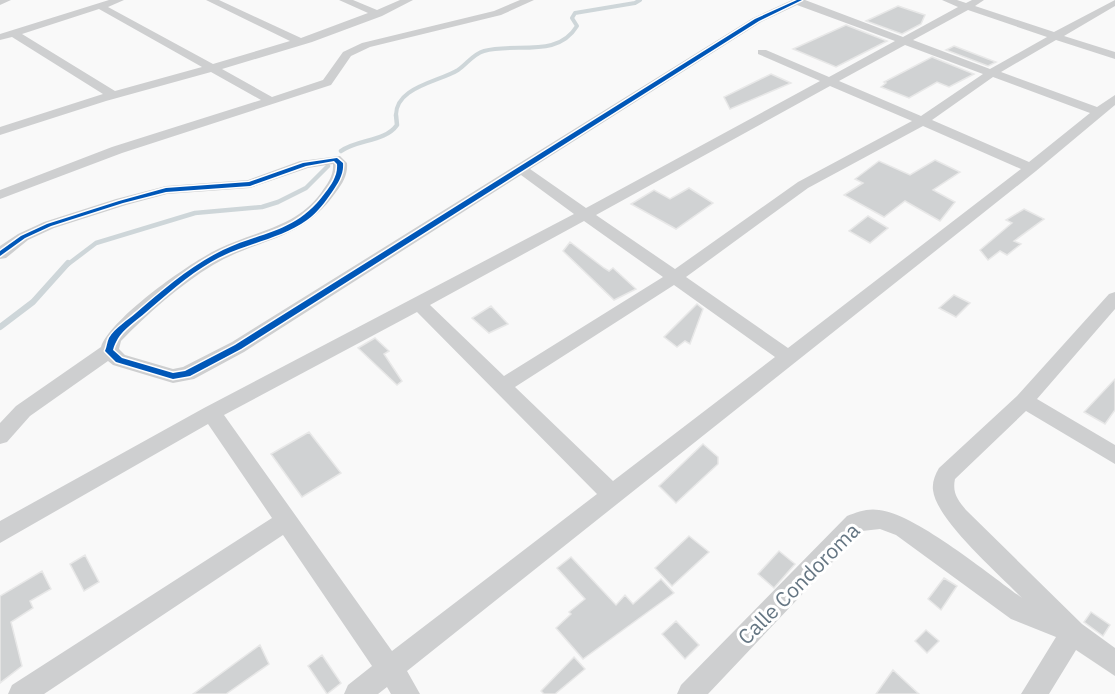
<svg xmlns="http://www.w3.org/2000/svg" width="1115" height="694" viewBox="0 0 1115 694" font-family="'IBM Plex Sans',sans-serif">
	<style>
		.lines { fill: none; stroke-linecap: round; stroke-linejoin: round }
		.stream-far2 { stroke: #ced6d9; stroke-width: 4 }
		.stream-far1 { stroke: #ced6d9; stroke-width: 4.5 }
		.stream { stroke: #ced6d9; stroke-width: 6 }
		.building { fill: #d0d2d3; stroke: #e8e8e8; stroke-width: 1.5 }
		.street { fill: #cecfd0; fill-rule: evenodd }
		.cycleway-casing { stroke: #fff; stroke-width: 3 }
		.cycleway { fill: #0057b8; fill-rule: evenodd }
		.labels { text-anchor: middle; stroke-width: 6; stroke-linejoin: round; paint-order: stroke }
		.near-street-label { font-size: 21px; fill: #657683; stroke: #fff }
	</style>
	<rect width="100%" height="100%" fill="#f9f9f9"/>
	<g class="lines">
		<path class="stream-far2" d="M 396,117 C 394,87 439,82 458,70 C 467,64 473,54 484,51 C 516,42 557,59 577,26 L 572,18 L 575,13 L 635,3 L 640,0"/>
		<path class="stream-far1" d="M 341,151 C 358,139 385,142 397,125 L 396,115
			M 67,265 L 96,243 L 195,213 L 262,207 L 278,202 L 306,188 L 328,166"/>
		<path class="stream" d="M 0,327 L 33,302 L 68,263"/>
	</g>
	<path class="building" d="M 898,6 L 925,15 L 921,24 L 902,34 L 866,21 Z
		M 846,25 L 887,41 L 836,67 L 793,49 Z
		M 954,46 L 996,62 L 988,66 L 946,50 Z
		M 932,57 L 974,74 L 949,87 L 937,82 L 909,98 L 881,87 L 886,83 L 884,82 Z
		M 771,74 L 791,83 L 730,109 L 724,97 Z
		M 935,160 L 960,172 L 933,190 L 955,202 L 940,221 L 905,201 L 884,217 L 844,195 L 863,183 L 855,179 L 879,161 L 910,175 Z
		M 689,188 L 713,203 L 676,229 L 631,204 L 654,190 L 670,199 Z
		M 1024,209 L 1044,219 L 1014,241 L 1021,244 L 1007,255 L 1000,251 L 988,260 L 980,250 L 1012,223 L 1006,220 Z
		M 868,216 L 888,228 L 870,243 L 849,231 Z
		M 570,242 L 604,268 L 609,271 L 613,268 L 636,289 L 614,300 L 563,251 Z
		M 954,295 L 970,303 L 956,317 L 939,308 Z
		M 697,304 L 703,309 L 690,344 L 685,341 L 677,347 L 664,337 Z
		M 491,306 L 508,324 L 489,333 L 472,318 Z
		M 375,338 L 389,351 L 384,354 L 402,381 L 397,385 L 358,348 Z
		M 1115,379 L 1115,410 L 1105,424 L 1084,412 Z
		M 309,432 L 341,473 L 302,497 L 271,454 Z
		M 703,444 L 718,457 L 718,464 L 676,503 L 659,486 Z
		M 689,536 L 709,552 L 672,586 L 655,568 Z
		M 779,551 L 795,564 L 774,588 L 758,574 Z
		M 85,555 L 99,582 L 84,591 L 70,564 Z
		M 571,557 L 616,605 L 625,595 L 633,604 L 661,579 L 674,593 L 583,659 L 556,628 L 571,614 L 569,612 L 585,599 L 557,568 Z
		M 42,571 L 51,589 L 30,601 L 33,608 L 11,622 L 22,666 L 0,683 L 0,596 Z
		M 944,578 L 957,586 L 941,610 L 928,599 Z
		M 1091,612 L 1110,625 L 1103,636 L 1084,622 Z
		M 676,621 L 699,645 L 685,659 L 662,634 Z
		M 926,630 L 939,641 L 927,653 L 915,641 Z
		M 260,645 L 269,664 L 226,694 L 193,694 Z
		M 322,655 L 341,683 L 327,694 L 308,666 Z
		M 574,657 L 585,669 L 555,694 L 544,694 L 541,691 Z
		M 893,670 L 919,694 L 876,694 Z"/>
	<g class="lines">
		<path class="street" d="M 0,0 L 11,0 L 0,5 Z
			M 109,0 L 124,0 L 108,7 L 213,64 L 290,41 L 206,0 L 219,0 L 301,38 L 368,13 L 339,0 L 353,0 L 377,10 L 400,0 L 413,0 L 382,16 L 312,42 L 222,69 L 272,97 L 323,80 L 343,52 L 362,43 L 494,11 L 520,0 L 534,0 L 501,15 L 370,47 L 351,56 L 331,85 L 122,153 L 0,199 L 0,190 L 112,147 L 261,100 L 211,72 L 106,101 L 0,135 L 0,127 L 103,94 L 12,37 L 0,40 L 0,34 ZM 99,9 L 202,67 L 115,91 L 22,34 Z
			M 792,0 L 805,0 L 903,37 L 958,7 L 942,0 L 957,0 L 966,3 L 972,0 L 984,0 L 975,6 L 1054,32 L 1115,0 L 1115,6 L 1064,36 L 1115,52 L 1115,59 L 1056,40 L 1001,72 L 1097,107 L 1115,95 L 1115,105 L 1036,171 L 407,671 L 420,694 L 391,694 L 387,687 L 378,694 L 344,694 L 348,685 L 372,666 L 283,535 L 44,694 L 8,694 L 12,685 L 272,518 L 208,424 L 0,543 L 0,521 L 204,408 L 574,214 L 521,175 L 244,352 L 194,379 L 173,383 L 113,365 L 108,361 L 30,416 L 7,442 L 0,444 L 0,423 L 16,406 L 101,347 C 111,318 189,263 218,249 C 255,231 295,228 321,193 C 327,184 334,176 333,164 L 308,168 L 250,188 L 167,194 L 126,205 L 54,228 L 28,240 L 6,258 L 0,259 L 0,246 L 18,234 L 44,222 L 116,199 L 166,186 L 248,180 L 300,161 L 340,156 L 347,163 C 348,174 343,183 336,192 C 301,242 260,237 213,265 C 180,285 148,313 121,341 L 119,349 L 125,355 L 173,369 L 183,367 L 232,342 L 753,18 ZM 797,5 L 895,41 L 829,77 L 766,50 L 758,50 L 758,54 L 820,81 L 586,208 L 530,169 L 761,22 ZM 968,10 L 1047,37 L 990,69 L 913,40 ZM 905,45 L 983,74 L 921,116 L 839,81 ZM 993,77 L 1090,113 L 1029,162 L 932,120 ZM 830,86 L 912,121 L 798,182 L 675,269 L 596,215 ZM 923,126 L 1021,169 L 788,348 L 686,277 L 808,188 ZM 584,221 L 663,277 L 504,376 L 430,305 ZM 674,285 L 775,357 L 613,481 L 515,387 ZM 417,312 L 597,494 L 392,651 L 224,415 Z
			M 1115,292 L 1115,309 L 1037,399 L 1115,445 L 1115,464 L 1026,411 L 955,479 C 952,493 958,500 966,510 L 1082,624 L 1115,648 L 1115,676 L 1076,650 L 1049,694 L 1021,694 L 1056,637 L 1011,619 L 896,535 L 880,529 L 862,531 L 708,694 L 677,694 L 681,685 L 847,516 C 857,512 868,508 879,510 C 914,513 990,575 1022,598 C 1000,575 936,520 933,490 C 932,482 935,475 939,468 L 1017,396 L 1109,294 Z"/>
		<defs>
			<path id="cycleway" d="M 797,0 L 802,0 L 759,21 L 241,349 L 190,376 L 173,379 L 116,362 L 105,351 C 107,347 107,342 109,338 C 115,328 128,320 136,313 C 163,290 190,266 223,250 C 263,231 296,233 325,193 C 332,184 338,175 337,164 L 334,161 L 306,166 L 250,186 L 166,192 L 123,203 L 51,226 L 25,238 L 0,256 L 0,251 L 21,236 L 47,224 L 119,201 L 166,188 L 249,182 L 303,163 L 337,158 L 343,163 C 344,174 338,183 332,192 C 325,202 318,212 307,220 C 279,240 241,244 211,262 C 187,276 166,295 145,313 C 131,325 118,332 113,350 L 122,358 L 173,373 L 185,371 L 235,345 L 755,19 Z"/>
		</defs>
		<use href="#cycleway" class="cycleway-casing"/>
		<use href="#cycleway" class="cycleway"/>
	</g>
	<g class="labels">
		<g class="near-street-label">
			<text transform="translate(799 584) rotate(-45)" y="7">Calle Condoroma</text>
		</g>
	</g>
</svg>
